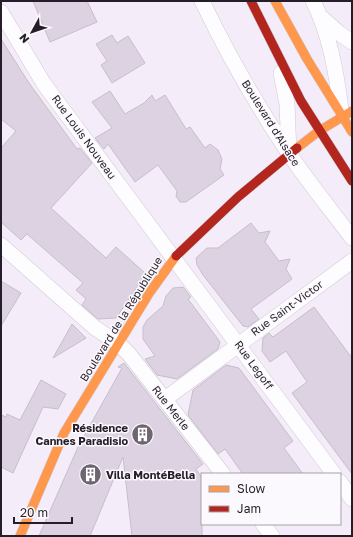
<svg xmlns="http://www.w3.org/2000/svg" width="353" height="537" viewBox="0 0 353 537" font-family="'Golos Text',sans-serif">
	<style>
		.building { fill: #dcd2e1; stroke: #c6bfca }
		.lines { fill: none; stroke-linecap: round; stroke-linejoin: round }
		.street-casing { stroke: #d1cad4; stroke-width: 16 }
		.slow-casing { stroke: #d1cad4; stroke-width: 10 }
		.jam-casing { stroke: #d1cad4; stroke-width: 10 }
		.street { stroke: #fdfcfe; stroke-width: 15 }
		.slow { stroke: #ff974d; stroke-width: 9 }
		.jam { stroke: #b3261e; stroke-width: 9 }
		.labels { text-anchor: middle; stroke-width: 3; stroke-linejoin: round; paint-order: stroke }
		.street-label { font-size: 11px; fill: #251e28; stroke: #fcf9fe }
		.poi-label { font-size: 11px; font-weight: bold; fill: #251e28; stroke: #fcf9fe; text-anchor: end }
	</style>
	<rect width="100%" height="100%" fill="#f4ecf8"/>
	<path class="building" d="M 33,1 L 87,1 L 97,22 L 50,42 Z
		M 112,35 L 117,43 L 128,36 L 145,63 L 112,83 L 101,65 L 107,61 L 96,44 Z
		M 1,39 L 29,83 L 77,149 L 80,148 L 92,163 L 51,208 L 106,258 L 116,247 L 146,274 L 116,318 L 98,319 L 82,305 L 86,299 L 76,290 L 83,283 L 27,234 L 21,240 L 1,222 L 1,148 L 16,131 L 1,119 Z
		M 110,91 L 125,114 L 144,103 L 152,95 L 155,101 L 165,95 L 186,129 L 190,127 L 205,148 L 210,144 L 218,150 L 222,159 L 220,169 L 224,175 L 186,202 L 180,202 L 176,196 L 177,191 L 158,165 L 135,182 L 108,144 L 104,149 L 95,138 L 112,128 L 92,102 Z
		M 251,223 L 259,233 L 270,231 L 265,242 L 279,261 L 290,259 L 286,269 L 292,279 L 251,309 L 259,319 L 248,327 L 243,326 L 203,275 L 197,265 L 196,258 L 207,248 L 218,248 Z
		M 1,281 L 21,293 L 1,326 Z
		M 183,287 L 191,297 L 188,299 L 220,342 L 218,349 L 177,379 L 157,375 L 145,359 L 155,356 L 143,339 L 143,327 L 147,320 L 163,306 L 166,296 L 173,288 Z
		M 314,307 L 352,358 L 352,474 L 292,393 L 307,382 L 286,351 L 270,362 L 262,351 L 263,338 L 269,333 L 273,337 Z
		M 72,324 L 86,338 L 53,358 Z
		M 124,363 L 203,464 L 196,469 L 202,478 L 202,536 L 132,536 L 123,457 L 90,536 L 39,536 L 78,447 L 122,368 L 118,367 Z
		M 226,365 L 239,368 L 293,441 L 284,448 L 303,474 L 243,474 L 225,449 L 218,454 L 188,415 L 193,390 Z
		M 41,380 L 66,394 L 58,409 L 43,407 L 13,473 L 1,467 L 1,415 L 6,417 L 7,414 L 20,420 Z"/>
	<g class="lines">
		<defs>
			<path id="street" d="M 202,1 C 227,53 256,104 288,152 C 308,182 331,210 352,238
				M 313,1 C 330,35 336,71 341,109
				M 1,12 L 44,84 L 334,474
				M 320,16 L 339,33 L 352,42
				M 281,73 L 287,104 L 289,153
				M 1,245 L 95,328 L 118,343 L 129,354 L 223,474
				M 165,399 L 352,261
				M 340,482 L 352,499
				M 263,524 L 272,536"/>
			<path id="slow" d="M 275,1 L 307,59 L 352,132
				M 297,148 L 319,131 L 352,111
				M 20,536 L 64,433 L 150,292 L 176,256"/>
			<path id="jam" d="M 251,1 L 301,101 L 352,181
				M 176,256 L 238,197 L 297,148"/>
		</defs>
		<use href="#street" class="street-casing"/>
		<use href="#slow" class="slow-casing"/>
		<use href="#jam" class="jam-casing"/>
		<use href="#street" class="street"/>
		<use href="#slow" class="slow"/>
		<use href="#jam" class="jam"/>
	</g>
	<defs>
		<symbol id="building-disc" viewBox="-11 -11 22 22"><circle r="9.5" fill="#6d6671" stroke="#fcf9fe"/><path d="M-4-6H4V6H1V3H-1V6H-4ZM-2.5-4.3h1.7v1.8h-1.7ZM.8-4.3h1.7v1.8H.8ZM-2.5-1h1.7V.8h-1.7ZM.8-1h1.7V.8H.8Z" fill="#fff"/></symbol>
	</defs>
	<g fill-rule="evenodd">
		<use href="#building-disc" x="130" y="422" width="25" height="25"/>
		<use href="#building-disc" x="78" y="462" width="25" height="25"/>
	</g>
	<g class="labels">
		<g class="street-label">
			<text transform="translate(271 123) rotate(58)" y="4">Boulevard d'Alsace</text>
			<text transform="translate(84 137) rotate(54)" y="4">Rue Louis Nouveau</text>
			<text transform="translate(287 308) rotate(-36)" y="4">Rue Saint-Victor</text>
			<text transform="translate(121 319) rotate(-58)" y="4">Boulevard de la République</text>
			<text transform="translate(254 365) rotate(54)" y="4">Rue Legoff</text>
			<text transform="translate(171 408) rotate(52)" y="4">Rue Merle</text>
		</g>
		<g class="poi-label">
			<text x="128" y="432">Résidence<tspan x="128" dy="13">Cannes Paradisio</tspan></text>
			<text x="106" y="479" text-anchor="start">Villa MontéBella</text>
		</g>
	</g>
	<rect width="353" height="537" fill="none" stroke="#251e28" stroke-width="4"/>
	<rect x="201" y="473" width="140" height="52" fill="#fcf9fe" stroke="#a6a1a8"/>
	<rect x="209" y="486" width="20" height="6" fill="#ff974d" stroke="#a6a1a8"/>
	<text x="237" y="493" font-size="12" fill="#251e28">Slow</text>
	<rect x="209" y="506" width="20" height="6" fill="#b3261e" stroke="#a6a1a8"/>
	<text x="237" y="513" font-size="12" fill="#251e28">Jam</text>
	<g transform="translate(32 32) rotate(230)" stroke="#fcf9fe" stroke-width="3" paint-order="stroke">
	<path d="M0-3L7 15L0 10L-7 15Z" fill="#251e28"/>
	<text y="-6" font-size="11" font-weight="bold" text-anchor="middle" fill="#251e28">N</text>
	</g>
	<path d="M14 517v6h58v-6" fill="none" stroke="#251e28" stroke-width="2"/>
	<text x="20" y="517" font-size="12" fill="#251e28" stroke="#fcf9fe" stroke-width="3" paint-order="stroke">20 m</text>
</svg>
